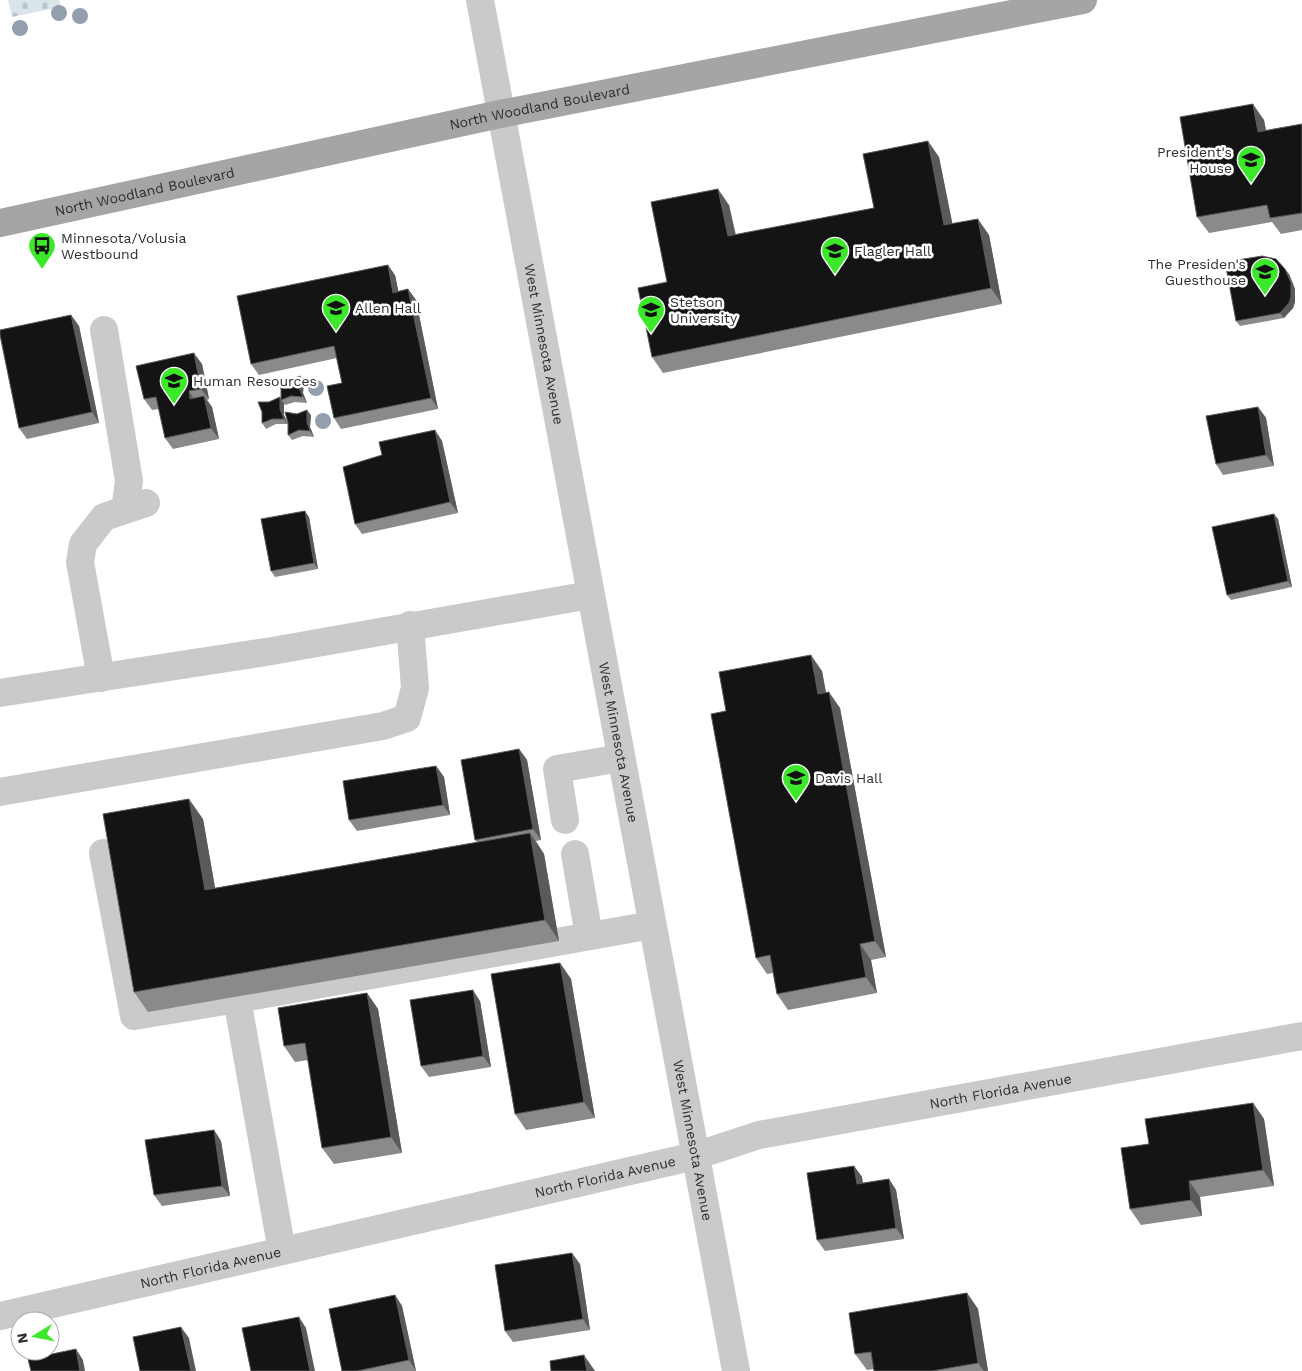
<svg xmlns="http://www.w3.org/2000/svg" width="1302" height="1371" viewBox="0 0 1302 1371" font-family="'Work Sans',sans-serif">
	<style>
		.cemetery { fill: url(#cemetery-stones) }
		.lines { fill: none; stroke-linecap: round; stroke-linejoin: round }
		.minor { stroke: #cacaca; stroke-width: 28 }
		.major { stroke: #a5a5a5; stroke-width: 28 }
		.tree { fill: #939fad }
		.wall { fill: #8a8a8a }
		.shaded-wall { fill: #5a5a5a }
		.building { fill: #141414; stroke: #5a5a5a }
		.labels { text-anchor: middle; stroke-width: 5; stroke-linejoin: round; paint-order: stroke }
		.street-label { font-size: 14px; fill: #2d2d2d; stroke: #fff }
		.poi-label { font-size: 14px; fill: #2d2d2d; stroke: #fff; text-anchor: start }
	</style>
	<defs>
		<pattern id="cemetery-stones" width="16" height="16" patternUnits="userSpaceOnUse" patternTransform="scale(1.25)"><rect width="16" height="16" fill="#dae4eb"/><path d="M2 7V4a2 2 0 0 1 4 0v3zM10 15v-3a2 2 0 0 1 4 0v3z" fill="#bbc4ca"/></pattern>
	</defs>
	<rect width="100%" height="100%" fill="#fff"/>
	<path class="cemetery" d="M 8,0 L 59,0 L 61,7 L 12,17 Z"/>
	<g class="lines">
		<g class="minor">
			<path id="s1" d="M 480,0 L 736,1371"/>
			<path d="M 104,330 L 129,481 L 125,510"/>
			<path d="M 101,678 L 80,562 L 83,544 L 104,517 L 146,503"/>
			<path d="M 0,693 L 272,651 L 590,595"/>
			<path d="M 0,792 L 383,726 L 407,718 L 415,688 L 410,625"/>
			<path d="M 565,820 L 557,769 L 621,758"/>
			<path d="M 103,853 L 134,1016 L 237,999"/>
			<path d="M 575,854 L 589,936"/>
			<path d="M 282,1251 L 237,999 L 652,925"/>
			<path id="s2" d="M 0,1316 L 695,1156 L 759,1135 L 1302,1036"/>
		</g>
		<path class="major" id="s3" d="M 0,223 L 500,114 L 1083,0"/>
	</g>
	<g class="tree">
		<circle cx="59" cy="13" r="8"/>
		<circle cx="80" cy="16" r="8"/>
		<circle cx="20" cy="28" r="8"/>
		<circle cx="316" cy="388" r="8"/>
		<circle cx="323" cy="421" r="8"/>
	</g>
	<path class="wall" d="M 1264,120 L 1266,130 L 1302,124 L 1302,230 L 1281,234 L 1272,222 L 1209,233 L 1197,217 Z
		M 939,157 L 952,224 L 989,235 L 1002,304 L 663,373 L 652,357 L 667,282 L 729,205 L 736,235 L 874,208 Z
		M 1289,274 L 1295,289 L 1295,302 L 1293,308 L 1284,318 L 1240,326 L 1236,321 Z
		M 395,275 L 398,291 L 408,289 L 416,300 L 438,409 L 341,429 L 334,418 L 342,383 L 337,358 L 259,375 L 251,364 Z
		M 71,315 L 79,326 L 99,423 L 27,439 L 19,428 Z
		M 202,364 L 209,399 L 207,400 L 212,407 L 219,439 L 173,449 L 165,438 L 159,409 L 152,410 L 144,399 Z
		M 304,381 L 303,393 L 307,403 L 295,402 L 285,405 L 284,404 L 284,415 L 288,424 L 276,424 L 266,429 L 262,423 L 269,402 L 281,399 Z
		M 1258,407 L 1266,418 L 1274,466 L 1223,475 L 1216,464 Z
		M 311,415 L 310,427 L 314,437 L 303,436 L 292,440 L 288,435 Z
		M 435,430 L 442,441 L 458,513 L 362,534 L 355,524 L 382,455 Z
		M 309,517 L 318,569 L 275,577 L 271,571 Z
		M 1278,519 L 1292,587 L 1231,600 L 1227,595 Z
		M 822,671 L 826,692 L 840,708 L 886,957 L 871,960 L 877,993 L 788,1010 L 777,994 L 773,973 L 767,974 L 756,958 L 726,711 Z
		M 519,749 L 527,760 L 541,840 L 536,841 L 544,854 L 559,941 L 148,1012 L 134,992 L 203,819 L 215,888 L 477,842 L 475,840 Z
		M 436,766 L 444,777 L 450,815 L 357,831 L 349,820 Z
		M 560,963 L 571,979 L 595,1118 L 526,1130 L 515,1114 Z
		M 367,993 L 378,1009 L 402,1153 L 334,1164 L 322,1148 L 308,1060 L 295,1062 L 284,1046 Z
		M 480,1001 L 491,1067 L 429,1077 L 421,1066 Z
		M 1253,1103 L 1264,1119 L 1274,1186 L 1200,1197 L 1202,1216 L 1141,1225 L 1130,1209 L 1149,1144 Z
		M 214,1130 L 221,1141 L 230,1196 L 162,1206 L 154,1195 Z
		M 854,1166 L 862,1177 L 863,1183 L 889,1179 L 896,1190 L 904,1239 L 825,1251 L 817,1240 Z
		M 580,1264 L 590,1330 L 513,1342 L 505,1331 Z
		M 967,1293 L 978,1309 L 988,1371 L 874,1371 L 874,1369 L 867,1370 L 855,1354 Z
		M 395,1295 L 402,1306 L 416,1371 L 342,1371 Z"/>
	<path class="shaded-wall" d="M 1253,104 L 1264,120 L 1269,148 L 1258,132 Z
		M 928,141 L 939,157 L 956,241 L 944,225 Z
		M 718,189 L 729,205 L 739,252 L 728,236 Z
		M 978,219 L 989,235 L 1002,304 L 991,288 Z
		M 388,265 L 395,275 L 401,303 L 393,293 Z
		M 1285,269 L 1289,274 L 1295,289 L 1295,302 L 1293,308 L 1284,318 L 1280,313 Z
		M 408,289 L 416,300 L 438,409 L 431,398 Z
		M 71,315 L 79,326 L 99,423 L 92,412 Z
		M 194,353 L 202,364 L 209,399 L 201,389 Z
		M 300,376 L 304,381 L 303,393 L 307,403 L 303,397 L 299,388 Z
		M 189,391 L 196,402 L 190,399 Z
		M 204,396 L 212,407 L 219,439 L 211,428 Z
		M 280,397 L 284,404 L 284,415 L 288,424 L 284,419 L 280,409 Z
		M 1258,407 L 1266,418 L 1274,466 L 1266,455 Z
		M 307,410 L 311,415 L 310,427 L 314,437 L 310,431 L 307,422 Z
		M 435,430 L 442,441 L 458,513 L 450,502 Z
		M 305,511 L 309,517 L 318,569 L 314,563 Z
		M 1274,514 L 1278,519 L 1292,587 L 1288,581 Z
		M 811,655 L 822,671 L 829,710 L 818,694 Z
		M 829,692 L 840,708 L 886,957 L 875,941 Z
		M 519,749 L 527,760 L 541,840 L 533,829 Z
		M 436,766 L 444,777 L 450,815 L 443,805 Z
		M 189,799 L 203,819 L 219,910 L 205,890 Z
		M 530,833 L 544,854 L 559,941 L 545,920 Z
		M 860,944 L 871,960 L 877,993 L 866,977 Z
		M 560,963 L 571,979 L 595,1118 L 584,1102 Z
		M 473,990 L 480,1001 L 491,1067 L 483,1056 Z
		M 367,993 L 378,1009 L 402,1153 L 391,1137 Z
		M 1253,1103 L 1264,1119 L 1274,1186 L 1263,1170 Z
		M 214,1130 L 221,1141 L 230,1196 L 222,1186 Z
		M 854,1166 L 862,1177 L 864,1195 L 857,1184 Z
		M 889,1179 L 896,1190 L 904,1239 L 896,1228 Z
		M 1189,1181 L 1200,1197 L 1202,1216 L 1191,1200 Z
		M 572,1253 L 580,1264 L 590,1330 L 583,1319 Z
		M 967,1293 L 978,1309 L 988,1371 L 984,1371 L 978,1363 Z
		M 395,1295 L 402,1306 L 416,1371 L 409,1360 Z
		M 299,1317 L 306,1328 L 315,1371 L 310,1371 Z
		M 181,1327 L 189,1338 L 196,1371 L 191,1371 Z
		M 76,1349 L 83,1360 L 85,1371 L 80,1371 Z
		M 584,1355 L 595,1371 L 587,1371 Z"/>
	<path class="building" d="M 1253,104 L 1258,132 L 1302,124 L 1302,213 L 1270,218 L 1267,205 L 1197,217 L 1180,117 Z
		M 928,141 L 944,225 L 978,219 L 991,288 L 652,357 L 638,288 L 667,282 L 651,202 L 718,189 L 728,236 L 874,208 L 863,154 Z
		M 1262,256 L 1276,259 L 1285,269 L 1291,283 L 1291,297 L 1289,303 L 1280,313 L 1236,321 L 1225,262 Z
		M 388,265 L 393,293 L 408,289 L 431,398 L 334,418 L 327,386 L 342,383 L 334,346 L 251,364 L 237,296 Z
		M 71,315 L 92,412 L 19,428 L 0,335 L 0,330 Z
		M 194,353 L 201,389 L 189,391 L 190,399 L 204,396 L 211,428 L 165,438 L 156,397 L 144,399 L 136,366 Z
		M 300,376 L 299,388 L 303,397 L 291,396 L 281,400 L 281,389 L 278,378 L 289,380 Z
		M 280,397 L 280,409 L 284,419 L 272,419 L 262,423 L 262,412 L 258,402 L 269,402 Z
		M 1258,407 L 1266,455 L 1216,464 L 1206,416 Z
		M 307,410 L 307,422 L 310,431 L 299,430 L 288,435 L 288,423 L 285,412 L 297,414 Z
		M 435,430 L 450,502 L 355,524 L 343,467 L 382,455 L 379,442 Z
		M 305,511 L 314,563 L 271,571 L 261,519 Z
		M 1274,514 L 1288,581 L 1227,595 L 1212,527 Z
		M 811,655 L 818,694 L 829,692 L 875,941 L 860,944 L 866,977 L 777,994 L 770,955 L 756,958 L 711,714 L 726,711 L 719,672 Z
		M 519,749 L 533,829 L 475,840 L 461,760 Z
		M 436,766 L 443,805 L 349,820 L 343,781 Z
		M 189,799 L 205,890 L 530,833 L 545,920 L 134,992 L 103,814 Z
		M 560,963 L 584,1102 L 515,1114 L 491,974 Z
		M 473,990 L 483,1056 L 421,1066 L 410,1000 Z
		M 367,993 L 391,1137 L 322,1148 L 305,1043 L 284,1046 L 278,1008 Z
		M 1253,1103 L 1263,1170 L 1189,1181 L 1191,1200 L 1130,1209 L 1121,1148 L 1149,1144 L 1145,1119 Z
		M 214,1130 L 222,1186 L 154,1195 L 145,1140 Z
		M 854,1166 L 857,1184 L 889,1179 L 896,1228 L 817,1240 L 807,1173 Z
		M 572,1253 L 583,1319 L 505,1331 L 495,1265 Z
		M 967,1293 L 978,1363 L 932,1371 L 874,1371 L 871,1352 L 855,1354 L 849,1313 Z
		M 395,1295 L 409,1360 L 357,1371 L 342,1371 L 329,1309 Z
		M 299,1317 L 310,1371 L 251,1371 L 242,1328 Z
		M 181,1327 L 191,1371 L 140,1371 L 133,1337 Z
		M 76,1349 L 80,1371 L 31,1371 L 28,1359 Z
		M 584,1355 L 587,1371 L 551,1371 L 550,1361 Z"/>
	<defs>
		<symbol id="university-pin" viewBox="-11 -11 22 30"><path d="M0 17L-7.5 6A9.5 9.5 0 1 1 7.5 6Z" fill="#3be92a" stroke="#fff"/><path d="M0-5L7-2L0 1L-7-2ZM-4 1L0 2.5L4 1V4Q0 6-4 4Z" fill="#111"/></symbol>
		<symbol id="bus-pin" viewBox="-11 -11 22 30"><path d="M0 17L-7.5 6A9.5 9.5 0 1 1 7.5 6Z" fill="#3be92a" stroke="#fff"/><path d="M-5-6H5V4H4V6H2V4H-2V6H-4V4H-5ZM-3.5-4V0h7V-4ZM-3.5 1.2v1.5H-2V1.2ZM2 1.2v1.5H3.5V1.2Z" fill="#111"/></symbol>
	</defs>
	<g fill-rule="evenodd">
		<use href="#university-pin" x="1235" y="144" width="32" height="43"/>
		<use href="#bus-pin" x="26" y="230" width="32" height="43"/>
		<use href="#university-pin" x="819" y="235" width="32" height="43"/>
		<use href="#university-pin" x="1249" y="256" width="32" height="43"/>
		<use href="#university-pin" x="320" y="292" width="32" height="43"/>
		<use href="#university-pin" x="635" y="294" width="32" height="43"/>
		<use href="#university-pin" x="158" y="365" width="32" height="43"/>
		<use href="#university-pin" x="780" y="762" width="32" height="43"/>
	</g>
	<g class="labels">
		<g class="street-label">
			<text dy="5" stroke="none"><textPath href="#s3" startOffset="552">North Woodland Boulevard</textPath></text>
			<text dy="5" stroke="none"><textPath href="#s3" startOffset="148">North Woodland Boulevard</textPath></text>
			<text dy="5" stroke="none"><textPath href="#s1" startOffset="350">West Minnesota Avenue</textPath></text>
			<text dy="5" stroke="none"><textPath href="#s1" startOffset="755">West Minnesota Avenue</textPath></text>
			<text dy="5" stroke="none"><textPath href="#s2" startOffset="1026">North Florida Avenue</textPath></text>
			<text dy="5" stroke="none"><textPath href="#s1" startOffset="1160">West Minnesota Avenue</textPath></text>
			<text dy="5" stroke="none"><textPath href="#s2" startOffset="621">North Florida Avenue</textPath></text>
			<text dy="5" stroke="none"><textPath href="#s2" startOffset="216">North Florida Avenue</textPath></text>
		</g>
		<g class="poi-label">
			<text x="1232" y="157" text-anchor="end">President's<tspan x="1232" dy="16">House</tspan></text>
			<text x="61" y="243">Minnesota/Volusia<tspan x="61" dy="16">Westbound</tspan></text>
			<text x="854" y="256">Flagler Hall</text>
			<text x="1246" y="269" text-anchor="end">The Presiden's<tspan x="1246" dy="16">Guesthouse</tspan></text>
			<text x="670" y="307">Stetson<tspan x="670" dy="16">University</tspan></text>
			<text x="355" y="313">Allen Hall</text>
			<text x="193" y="386">Human Resources</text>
			<text x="815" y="783">Davis Hall</text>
		</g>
	</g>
	<g transform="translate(35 1336) rotate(260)"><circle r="24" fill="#ffffff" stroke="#ababab"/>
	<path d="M0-4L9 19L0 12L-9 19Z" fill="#3be92a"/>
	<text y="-8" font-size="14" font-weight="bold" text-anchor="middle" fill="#2d2d2d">N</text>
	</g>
</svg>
